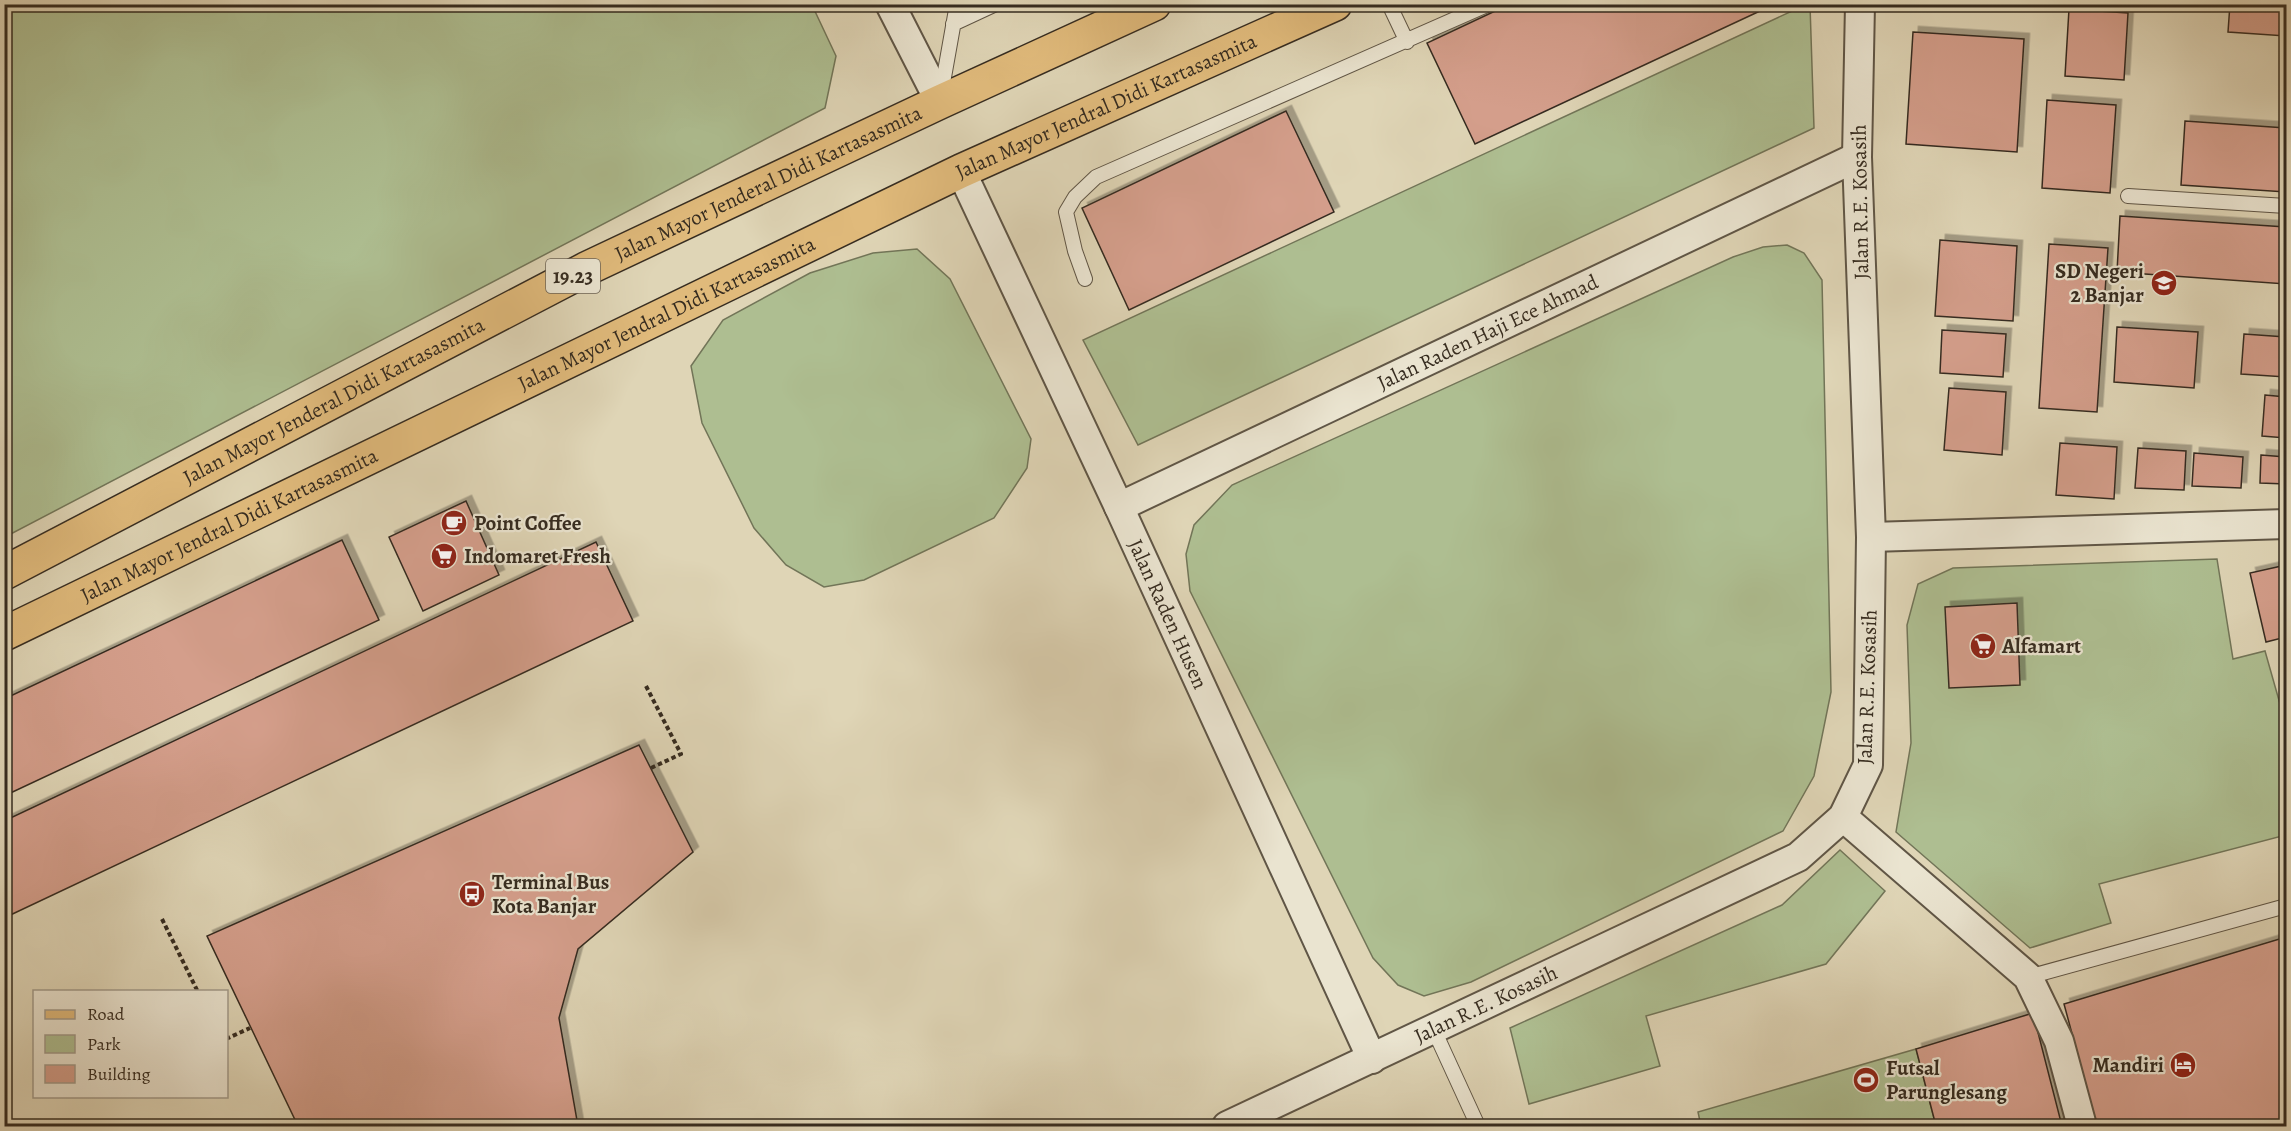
<svg xmlns="http://www.w3.org/2000/svg" width="2291" height="1131" viewBox="0 0 2291 1131" font-family="Alegreya,serif">
	<style>
		.green { fill: #aebe91; stroke: #727558; stroke-width: 1.5 }
		.building { fill: #d49e8b; stroke: #362c20; stroke-width: 1.5; filter: url(#shadow) }
		.lines { fill: none; stroke-linecap: round; stroke-linejoin: round }
		.lane-casing { stroke: #605646; stroke-width: 16 }
		.street-casing { stroke: #605646; stroke-width: 32 }
		.primary-casing { stroke: #362c20; stroke-width: 36 }
		.path { stroke: #362c20; stroke-width: 4; stroke-dasharray: 4.5 3; stroke-linecap: butt }
		.lane { stroke: #eae4d0; stroke-width: 14 }
		.street { stroke: #eae4d0; stroke-width: 28 }
		.primary { stroke: #e0ba7b; stroke-width: 33 }
		.labels { text-anchor: middle; stroke-width: 4.5; stroke-linejoin: round; paint-order: stroke }
		.shield { fill: #eae4d0; stroke: #6c6355; stroke-width: 1.5 }
		.shield-label { font-size: 20px; font-weight: bold; fill: #362c20 }
		.street-label { font-size: 21px; fill: #362c20; stroke: #eae4d0 }
		.poi-label { font-size: 21px; font-weight: bold; fill: #362c20; stroke: #eae4d0; text-anchor: start }
	</style>
	<defs>
		<filter id="shadow"><feDropShadow dx="5.5" dy="-5.5" stdDeviation="0" flood-color="#0004"/></filter>
	</defs>
	<rect width="100%" height="100%" fill="#dfd5b6"/>
	<filter id="stains"><feTurbulence type="fractalNoise" baseFrequency=".00333" numOctaves="4"/><feColorMatrix values="0 0 0 0 .2 0 0 0 0 .09 0 0 0 0 .02 0 0 0 .5 -.17"/></filter>
	<radialGradient id="worn" r=".72"><stop offset=".6" stop-color="#630" stop-opacity="0"/><stop offset="1" stop-color="#630" stop-opacity=".3"/></radialGradient>
	<path class="green" d="M 5,4 L 812,5 L 836,56 L 825,108 L 5,537 Z
		M 1805,5 L 1810,5 L 1814,128 L 1138,445 L 1083,340 Z
		M 1787,245 L 1804,253 L 1822,280 L 1831,692 L 1814,776 L 1783,831 L 1471,982 L 1424,996 L 1398,985 L 1373,958 L 1190,591 L 1186,554 L 1194,525 L 1232,485 L 1733,257 L 1763,247 Z
		M 917,249 L 950,279 L 1031,439 L 1027,468 L 994,518 L 864,580 L 824,587 L 786,565 L 754,528 L 702,423 L 691,366 L 723,320 L 810,273 L 873,253 Z
		M 2217,559 L 2233,659 L 2265,651 L 2286,725 L 2286,835 L 2099,884 L 2111,923 L 2030,948 L 1896,832 L 1911,743 L 1907,625 L 1918,584 L 1953,568 Z
		M 1840,850 L 1885,891 L 1826,964 L 1646,1016 L 1660,1066 L 1529,1104 L 1510,1028 L 1782,905 Z
		M 1916,1049 L 1936,1126 L 1701,1126 L 1698,1112 Z"/>
	<path class="building" d="M 1510,4 L 1775,4 L 1475,144 L 1427,43 Z
		M 2230,4 L 2286,4 L 2286,36 L 2228,32 Z
		M 2069,9 L 2128,13 L 2124,80 L 2065,76 Z
		M 1913,32 L 2024,39 L 2017,152 L 1906,144 Z
		M 2047,100 L 2116,105 L 2110,193 L 2042,188 Z
		M 1286,111 L 1334,212 L 1129,310 L 1082,208 Z
		M 2185,121 L 2286,128 L 2286,192 L 2181,185 Z
		M 2120,216 L 2286,227 L 2286,284 L 2117,272 Z
		M 1940,240 L 2017,246 L 2013,321 L 1935,316 Z
		M 2049,244 L 2108,248 L 2097,412 L 2039,408 Z
		M 2117,327 L 2198,332 L 2194,388 L 2114,382 Z
		M 1942,330 L 2006,334 L 2003,377 L 1940,373 Z
		M 2244,334 L 2286,337 L 2286,377 L 2241,374 Z
		M 1949,388 L 2006,392 L 2002,455 L 1944,450 Z
		M 2265,395 L 2286,397 L 2286,438 L 2262,436 Z
		M 2060,443 L 2117,447 L 2114,499 L 2056,495 Z
		M 2138,448 L 2186,451 L 2184,490 L 2135,488 Z
		M 2194,453 L 2243,457 L 2241,488 L 2192,486 Z
		M 2261,455 L 2286,457 L 2286,484 L 2260,483 Z
		M 466,501 L 499,575 L 423,611 L 389,537 Z
		M 342,540 L 379,620 L 4,796 L 4,699 Z
		M 596,542 L 633,621 L 4,918 L 4,821 Z
		M 2286,565 L 2286,637 L 2266,642 L 2250,573 Z
		M 2017,603 L 2020,685 L 1949,688 L 1945,607 Z
		M 639,745 L 693,852 L 578,949 L 559,1018 L 578,1126 L 298,1126 L 207,936 Z
		M 2286,937 L 2286,1126 L 2097,1126 L 2064,1004 Z
		M 2033,1013 L 2062,1126 L 1936,1126 L 1916,1049 Z"/>
	<g class="lines">
		<defs>
			<path id="lane" d="M 1389,4 L 1407,42
				M 953,24 L 996,4
				M 941,94 L 957,4
				M 2128,196 L 2286,206
				M 1085,279 L 1075,251 L 1066,212 L 1075,197 L 1096,177 L 1489,4
				M 2028,977 L 2286,906
				M 1434,1030 L 1478,1126"/>
			<g id="street">
				<path d="M 890,4 L 940,102"/>
				<path id="s1" d="M 961,171 L 1119,507 L 1372,1059"/>
				<path id="s2" d="M 1119,507 L 1857,157"/>
				<path d="M 1871,537 L 2286,524"/>
				<path d="M 1843,817 L 2028,977 L 2059,1041 L 2082,1126"/>
				<path id="s3" d="M 1227,1126 L 1798,857 L 1843,817 L 1868,765 L 1871,537 L 1857,157 L 1860,4"/>
			</g>
			<g id="primary">
				<path id="s4" d="M 4,573 L 588,268 L 940,102 L 1154,4"/>
				<path id="s5" d="M 4,634 L 961,171 L 1335,4"/>
			</g>
		</defs>
		<use href="#lane" class="lane-casing"/>
		<use href="#street" class="street-casing"/>
		<use href="#primary" class="primary-casing"/>
		<path class="path" d="M 646,686 L 681,754 L 651,768
			M 162,919 L 198,992
			M 226,1039 L 250,1028"/>
		<use href="#lane" class="lane"/>
		<use href="#street" class="street"/>
		<use href="#primary" class="primary"/>
	</g>
	<defs>
		<symbol id="school-disc" viewBox="-11 -11 22 22"><circle r="9.5" fill="#8f2418" stroke="#eae4d0"/><path d="M0-5L7-2L0 1L-7-2ZM-4 1L0 2.5L4 1V4Q0 6-4 4Z" fill="#fff"/></symbol>
		<symbol id="cafe-disc" viewBox="-11 -11 22 22"><circle r="9.5" fill="#8f2418" stroke="#eae4d0"/><path d="M-5.5-4.5H6V0H3Q3 3.5 0 3.5H-2.5Q-5.5 3.5-5.5 0ZM3-3.2v2h1.7v-2ZM-6 4.5H4V6H-6Z" fill="#fff"/></symbol>
		<symbol id="supermarket-disc" viewBox="-11 -11 22 22"><circle r="9.5" fill="#8f2418" stroke="#eae4d0"/><path d="M-6-5.5h2.5l.6 2H6L4.5 2H-2.5L-4.4-4H-6ZM-1.5 3.2a1.3 1.3 0 1 0 .1 0ZM3 3.2a1.3 1.3 0 1 0 .1 0Z" fill="#fff"/></symbol>
		<symbol id="bus-disc" viewBox="-11 -11 22 22"><circle r="9.5" fill="#8f2418" stroke="#eae4d0"/><path d="M-5-6H5V4H4V6H2V4H-2V6H-4V4H-5ZM-3.5-4V0h7V-4ZM-3.5 1.2v1.5H-2V1.2ZM2 1.2v1.5H3.5V1.2Z" fill="#fff"/></symbol>
		<symbol id="hotel-disc" viewBox="-11 -11 22 22"><circle r="9.5" fill="#8f2418" stroke="#eae4d0"/><path d="M-6-4.5h1.5V1H6V5H4.5V3h-9V5H-6ZM-4 0a1.8 1.8 0 1 1 3.6 0ZM.5 0V-2.5h3Q6-2.5 6 0Z" fill="#fff"/></symbol>
		<symbol id="stadium-disc" viewBox="-11 -11 22 22"><circle r="9.5" fill="#8f2418" stroke="#eae4d0"/><path d="M0-5a6.5 5 0 1 0 0 10a6.5 5 0 1 0 0-10ZM-3.5-1.8h7v3.6h-7Z" fill="#fff"/></symbol>
	</defs>
	<g fill-rule="evenodd">
		<use href="#school-disc" x="2149" y="268" width="30" height="30"/>
		<use href="#cafe-disc" x="439" y="508" width="30" height="30"/>
		<use href="#supermarket-disc" x="429" y="541" width="30" height="30"/>
		<use href="#supermarket-disc" x="1968" y="631" width="30" height="30"/>
		<use href="#bus-disc" x="457" y="879" width="30" height="30"/>
		<use href="#hotel-disc" x="2168" y="1050" width="30" height="30"/>
		<use href="#stadium-disc" x="1851" y="1065" width="30" height="30"/>
	</g>
	<g class="labels">
		<rect class="shield" x="546" y="259" width="54" height="34" rx="4.5"/>
		<g class="shield-label">
			<text x="573" y="283">19.23</text>
		</g>
		<g class="street-label">
			<text dy="7" stroke="none"><textPath href="#s5" startOffset="1222">Jalan Mayor Jendral Didi Kartasasmita</textPath></text>
			<text dy="7" stroke="none"><textPath href="#s4" startOffset="858">Jalan Mayor Jenderal Didi Kartasasmita</textPath></text>
			<text transform="translate(1860 202) rotate(-91)" y="7">Jalan R.E. Kosasih</text>
			<text dy="7" stroke="none"><textPath href="#s5" startOffset="736">Jalan Mayor Jendral Didi Kartasasmita</textPath></text>
			<text dy="7" stroke="none"><textPath href="#s2" startOffset="408">Jalan Raden Haji Ece Ahmad</textPath></text>
			<text dy="7" stroke="none"><textPath href="#s4" startOffset="372">Jalan Mayor Jenderal Didi Kartasasmita</textPath></text>
			<text dy="7" stroke="none"><textPath href="#s5" startOffset="250">Jalan Mayor Jendral Didi Kartasasmita</textPath></text>
			<text dy="7" stroke="none"><textPath href="#s1" startOffset="489">Jalan Raden Husen</textPath></text>
			<text transform="translate(1867 687) rotate(-88)" y="7">Jalan R.E. Kosasih</text>
			<text dy="7" stroke="none"><textPath href="#s3" startOffset="286">Jalan R.E. Kosasih</textPath></text>
		</g>
		<g class="poi-label">
			<text x="2144" y="278" text-anchor="end">SD Negeri<tspan x="2144" dy="24">2 Banjar</tspan></text>
			<text x="474" y="530">Point Coffee</text>
			<text x="464" y="563">Indomaret Fresh</text>
			<text x="2002" y="653">Alfamart</text>
			<text x="492" y="889">Terminal Bus<tspan x="492" dy="24">Kota Banjar</tspan></text>
			<text x="2164" y="1072" text-anchor="end">Mandiri</text>
			<text x="1886" y="1075">Futsal<tspan x="1886" dy="24">Parunglesang</tspan></text>
		</g>
	</g>
	<rect width="2291" height="1131" fill="none" stroke="#dfd5b6" stroke-width="24"/>
	<rect x="6" y="6" width="2279" height="1119" fill="none" stroke="#362c20" stroke-width="3"/>
	<rect x="12" y="12" width="2267" height="1107" fill="none" stroke="#362c20" stroke-width="1.5"/>
	<rect x="33" y="990" width="195" height="108" fill="#eae4d0" stroke="#a29a8a" stroke-width="1.5"/>
	<rect x="45" y="1010" width="30" height="9" fill="#e0ba7b" stroke="#a29a8a" stroke-width="1.5"/>
	<text x="87" y="1020" font-size="18" fill="#362c20">Road</text>
	<rect x="45" y="1035" width="30" height="18" fill="#aebe91" stroke="#a29a8a" stroke-width="1.5"/>
	<text x="87" y="1050" font-size="18" fill="#362c20">Park</text>
	<rect x="45" y="1065" width="30" height="18" fill="#d49e8b" stroke="#a29a8a" stroke-width="1.5"/>
	<text x="87" y="1080" font-size="18" fill="#362c20">Building</text>
	<rect width="100%" height="100%" filter="url(#stains)"/>
	<rect width="100%" height="100%" fill="url(#worn)"/>
</svg>
